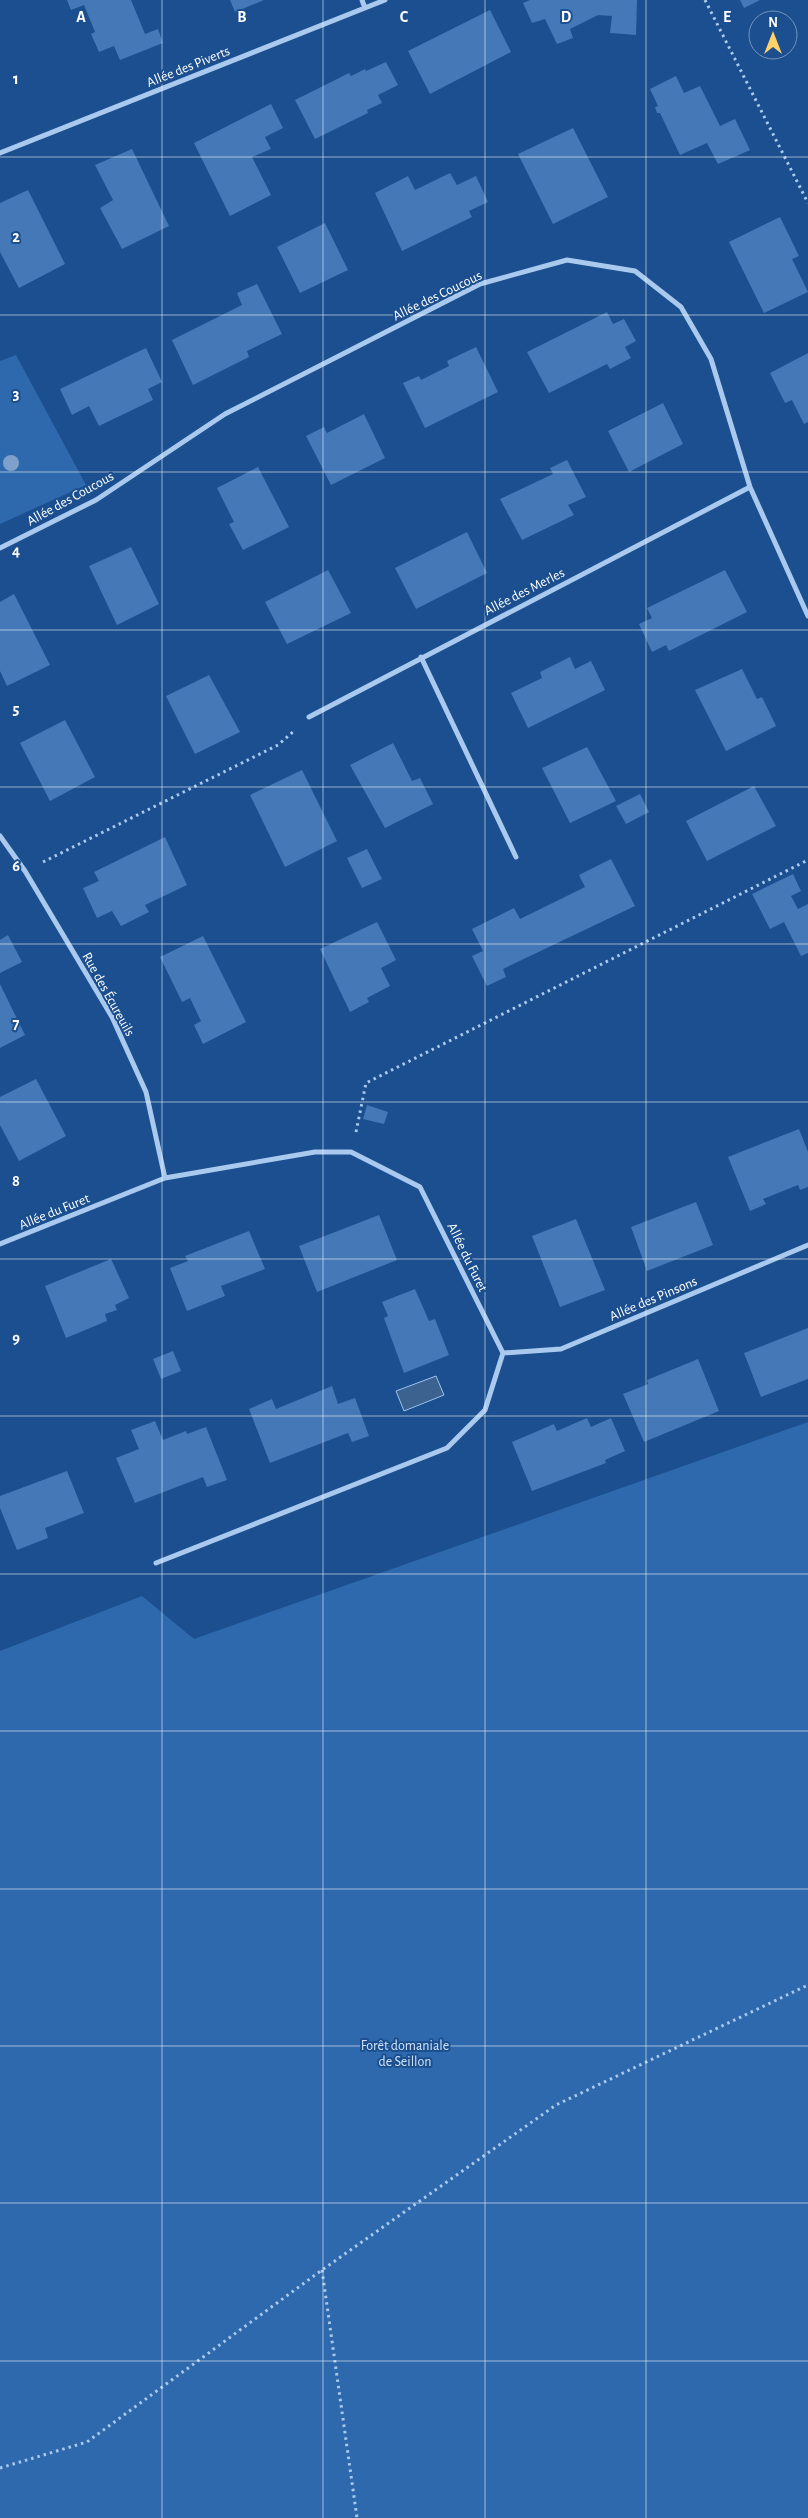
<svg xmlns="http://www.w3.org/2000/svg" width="808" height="2518" viewBox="0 0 808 2518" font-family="'Alegreya Sans',sans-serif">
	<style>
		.green { fill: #2e69ad }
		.water { fill: #3c6290; stroke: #9cc4f0 }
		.building { fill: #4478b7 }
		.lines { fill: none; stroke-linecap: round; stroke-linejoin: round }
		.path { stroke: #a9c9ee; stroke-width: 3; stroke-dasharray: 2.5 4; stroke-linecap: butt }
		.minor { stroke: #a9c9ee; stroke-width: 5 }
		.tree { fill: #7ea0ca }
		.grid { fill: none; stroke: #fff; stroke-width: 1; stroke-opacity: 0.55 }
		.labels { text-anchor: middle; stroke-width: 4; stroke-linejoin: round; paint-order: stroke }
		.street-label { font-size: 14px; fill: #fff; stroke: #1b4f8f }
		.park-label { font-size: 14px; fill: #cfe3fa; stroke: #1b4f8f }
		.grid-label { font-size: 16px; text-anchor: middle; font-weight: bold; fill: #fff; stroke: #1b4f8f; stroke-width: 4; stroke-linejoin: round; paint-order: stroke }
	</style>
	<rect width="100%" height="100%" fill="#1b4f8f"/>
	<path class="green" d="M 16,355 L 86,485 L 0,524 L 0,361 Z
		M 808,1422 L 808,2518 L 0,2518 L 0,1651 L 142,1596 L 194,1639 Z"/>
	<path class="water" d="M 436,1376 L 444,1395 L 404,1411 L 396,1391 Z"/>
	<path class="building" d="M 67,0 L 131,0 L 145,34 L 158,29 L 163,43 L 120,60 L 114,46 L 99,52 L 91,34 L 95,32 L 84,5 L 71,10 Z
		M 230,0 L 264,0 L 235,12 Z
		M 530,0 L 637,0 L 636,35 L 610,33 L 612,16 L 598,15 L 570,29 L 573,38 L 557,44 L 545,19 L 532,23 L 523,3 Z
		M 740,0 L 760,0 L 744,8 Z
		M 490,10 L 511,52 L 430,94 L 408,51 Z
		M 386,62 L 398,85 L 378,95 L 382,103 L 367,110 L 368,113 L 315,139 L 295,100 L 349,73 L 351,76 L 365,69 L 366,71 Z
		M 676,76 L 684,93 L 700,86 L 720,126 L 735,119 L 750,150 L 718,164 L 707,143 L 680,155 L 660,113 L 657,113 L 655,107 L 658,106 L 650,89 Z
		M 271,104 L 283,128 L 265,137 L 271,149 L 252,157 L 271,195 L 230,216 L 194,143 Z
		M 573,128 L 608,197 L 553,224 L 518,154 Z
		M 132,149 L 169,226 L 122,249 L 100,208 L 113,200 L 95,165 Z
		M 450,173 L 457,185 L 476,176 L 488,202 L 469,211 L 472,217 L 402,251 L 375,193 L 408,176 L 415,190 Z
		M 28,190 L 65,264 L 19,288 L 0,252 L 0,203 Z
		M 780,217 L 799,256 L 792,259 L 808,292 L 764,313 L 729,242 Z
		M 325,223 L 348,270 L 300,293 L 277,247 Z
		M 257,284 L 282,334 L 247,351 L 249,357 L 193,385 L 172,340 L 242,305 L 237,293 Z
		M 607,312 L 613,324 L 624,319 L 636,341 L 625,347 L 631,358 L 610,369 L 607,364 L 549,393 L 527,352 Z
		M 476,347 L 498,392 L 425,428 L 403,383 L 419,376 L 421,380 L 449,366 L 447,361 Z
		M 146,348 L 162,382 L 148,389 L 153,400 L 99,426 L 89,406 L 72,415 L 60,389 Z
		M 808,353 L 808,422 L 804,424 L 792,400 L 785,403 L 770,373 Z
		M 663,403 L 683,444 L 629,472 L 608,431 Z
		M 364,414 L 385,458 L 331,485 L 306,436 L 324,427 L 327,433 Z
		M 567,460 L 586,497 L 568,505 L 574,515 L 522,540 L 500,499 L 553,474 L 550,468 Z
		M 258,467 L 289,527 L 243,550 L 229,524 L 234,522 L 217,488 Z
		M 467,532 L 487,573 L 416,609 L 395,568 Z
		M 131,547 L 159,604 L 117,625 L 89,566 Z
		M 328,570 L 351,613 L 287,644 L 265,602 Z
		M 725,570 L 747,612 L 669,651 L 666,645 L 652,652 L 639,624 L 652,618 L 647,608 Z
		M 14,594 L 50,665 L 7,686 L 0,671 L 0,602 Z
		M 570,657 L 575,669 L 591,661 L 605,690 L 528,728 L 511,693 L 542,678 L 540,672 Z
		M 742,669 L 757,699 L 762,697 L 776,726 L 726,751 L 695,690 Z
		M 209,675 L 240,732 L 195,754 L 166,696 Z
		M 65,720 L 95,777 L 50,801 L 20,743 Z
		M 393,743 L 412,781 L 420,778 L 433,804 L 385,828 L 350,765 Z
		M 587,747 L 616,801 L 570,823 L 542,768 Z
		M 302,770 L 337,841 L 285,867 L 250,795 Z
		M 754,786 L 776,826 L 707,861 L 686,821 Z
		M 640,794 L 649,812 L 626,824 L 616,806 Z
		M 165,837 L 187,885 L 145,905 L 149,912 L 121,926 L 112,911 L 97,918 L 83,888 L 99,881 L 94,872 Z
		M 367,849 L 382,879 L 362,888 L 347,858 Z
		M 611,859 L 635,906 L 503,969 L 506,977 L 487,986 L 472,956 L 483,951 L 472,929 L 514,908 L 520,919 L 585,887 L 579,875 Z
		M 793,874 L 801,891 L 791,896 L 798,909 L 808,904 L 808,953 L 801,956 L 784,922 L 770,929 L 752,894 Z
		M 377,922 L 396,960 L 381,968 L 390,986 L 367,998 L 369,1002 L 350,1012 L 320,949 Z
		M 8,935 L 22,962 L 0,973 L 0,940 Z
		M 203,936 L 246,1022 L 203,1044 L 194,1025 L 201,1021 L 190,998 L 182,1002 L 160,957 Z
		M 0,984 L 25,1035 L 0,1048 Z
		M 36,1079 L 66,1136 L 19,1161 L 0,1125 L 0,1097 Z
		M 367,1105 L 388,1112 L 384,1124 L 363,1119 Z
		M 799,1129 L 808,1152 L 808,1187 L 800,1190 L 798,1185 L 763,1199 L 766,1204 L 750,1211 L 728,1157 Z
		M 696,1202 L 713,1245 L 647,1271 L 631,1227 Z
		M 379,1215 L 397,1260 L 317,1292 L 299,1246 Z
		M 576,1219 L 605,1290 L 560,1307 L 532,1236 Z
		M 249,1231 L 265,1269 L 221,1286 L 225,1296 L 187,1311 L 170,1268 L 188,1261 L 185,1256 Z
		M 111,1259 L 129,1298 L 115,1305 L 117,1310 L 105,1314 L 107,1321 L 66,1338 L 45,1286 Z
		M 415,1289 L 429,1321 L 435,1319 L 449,1355 L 404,1373 L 384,1318 L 388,1316 L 382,1302 Z
		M 808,1328 L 808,1379 L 761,1397 L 744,1353 Z
		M 173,1351 L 181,1371 L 161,1379 L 153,1359 Z
		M 698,1359 L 719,1411 L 644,1442 L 623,1394 L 648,1384 L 647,1380 Z
		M 332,1386 L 338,1404 L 355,1398 L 369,1436 L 352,1442 L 348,1433 L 270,1463 L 249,1409 L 272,1399 L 276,1409 Z
		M 587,1418 L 591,1427 L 611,1418 L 625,1451 L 605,1460 L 606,1463 L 532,1491 L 512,1442 L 554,1424 L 557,1431 Z
		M 155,1421 L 163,1440 L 186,1431 L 187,1434 L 206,1427 L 227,1480 L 207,1487 L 203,1477 L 135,1503 L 116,1458 L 139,1449 L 131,1430 Z
		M 67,1471 L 84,1513 L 45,1528 L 48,1538 L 17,1550 L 0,1508 L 0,1496 Z"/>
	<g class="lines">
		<path class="path" d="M 705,0 L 808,203
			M 43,862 L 278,745 L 294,731
			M 356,1132 L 366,1083 L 808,860
			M 322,2270 L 357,2518
			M 0,2468 L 87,2442 L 322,2270 L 556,2105 L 808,1985"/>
		<path class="minor" d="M 362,0 L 365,8
			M 0,153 L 385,0
			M 0,548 L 96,500 L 225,414 L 480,284 L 567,260 L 635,271 L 681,307 L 711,359 L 750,487 L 808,616
			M 421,657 L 516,857
			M 309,717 L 750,487
			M 0,836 L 25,871 L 112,1017 L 146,1092 L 165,1178
			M 0,1244 L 165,1178 L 315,1152 L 351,1152 L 420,1187 L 503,1353 L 485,1410 L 447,1448 L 156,1563
			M 503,1353 L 561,1349 L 808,1245"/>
	</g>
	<circle class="tree" cx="11" cy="463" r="8"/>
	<path class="grid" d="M 162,0 L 162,2518M 323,0 L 323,2518M 485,0 L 485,2518M 646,0 L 646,2518M 0,157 L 808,157M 0,315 L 808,315M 0,472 L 808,472M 0,630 L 808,630M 0,787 L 808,787M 0,944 L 808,944M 0,1102 L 808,1102M 0,1259 L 808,1259M 0,1416 L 808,1416M 0,1574 L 808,1574M 0,1731 L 808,1731M 0,1889 L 808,1889M 0,2046 L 808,2046M 0,2203 L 808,2203M 0,2361 L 808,2361"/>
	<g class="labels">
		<g class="street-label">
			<text transform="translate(188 66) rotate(-22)" y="5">Allée des Piverts</text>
			<text transform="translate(437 295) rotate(-26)" y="5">Allée des Coucous</text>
			<text transform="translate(70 498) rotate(-29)" y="5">Allée des Coucous</text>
			<text transform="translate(524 591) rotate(-27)" y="5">Allée des Merles</text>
			<text transform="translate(109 994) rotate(61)" y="5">Rue des Écureuils</text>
			<text transform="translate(54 1211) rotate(-22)" y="5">Allée du Furet</text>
			<text transform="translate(468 1257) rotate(64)" y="5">Allée du Furet</text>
			<text transform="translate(653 1298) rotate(-23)" y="5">Allée des Pinsons</text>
		</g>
		<g class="park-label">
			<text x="405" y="2050">Forêt domaniale<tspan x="405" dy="16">de Seillon</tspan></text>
		</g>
	</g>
	<g class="grid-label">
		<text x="81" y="22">A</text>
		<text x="242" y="22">B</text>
		<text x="404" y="22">C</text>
		<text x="566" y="22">D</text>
		<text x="727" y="22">E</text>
		<text x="16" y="84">1</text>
		<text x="16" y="242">2</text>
		<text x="16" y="399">3</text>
		<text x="16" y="556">4</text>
		<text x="16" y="714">5</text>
		<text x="16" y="871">6</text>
		<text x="16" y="1029">7</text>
		<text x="16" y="1186">8</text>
		<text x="16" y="1343">9</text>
	</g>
	<g transform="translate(773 35)"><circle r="24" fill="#1b4f8f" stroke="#7695bc"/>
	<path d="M0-4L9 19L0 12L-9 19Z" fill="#ffd166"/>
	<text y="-8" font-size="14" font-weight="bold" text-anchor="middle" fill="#ffffff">N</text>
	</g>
</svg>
